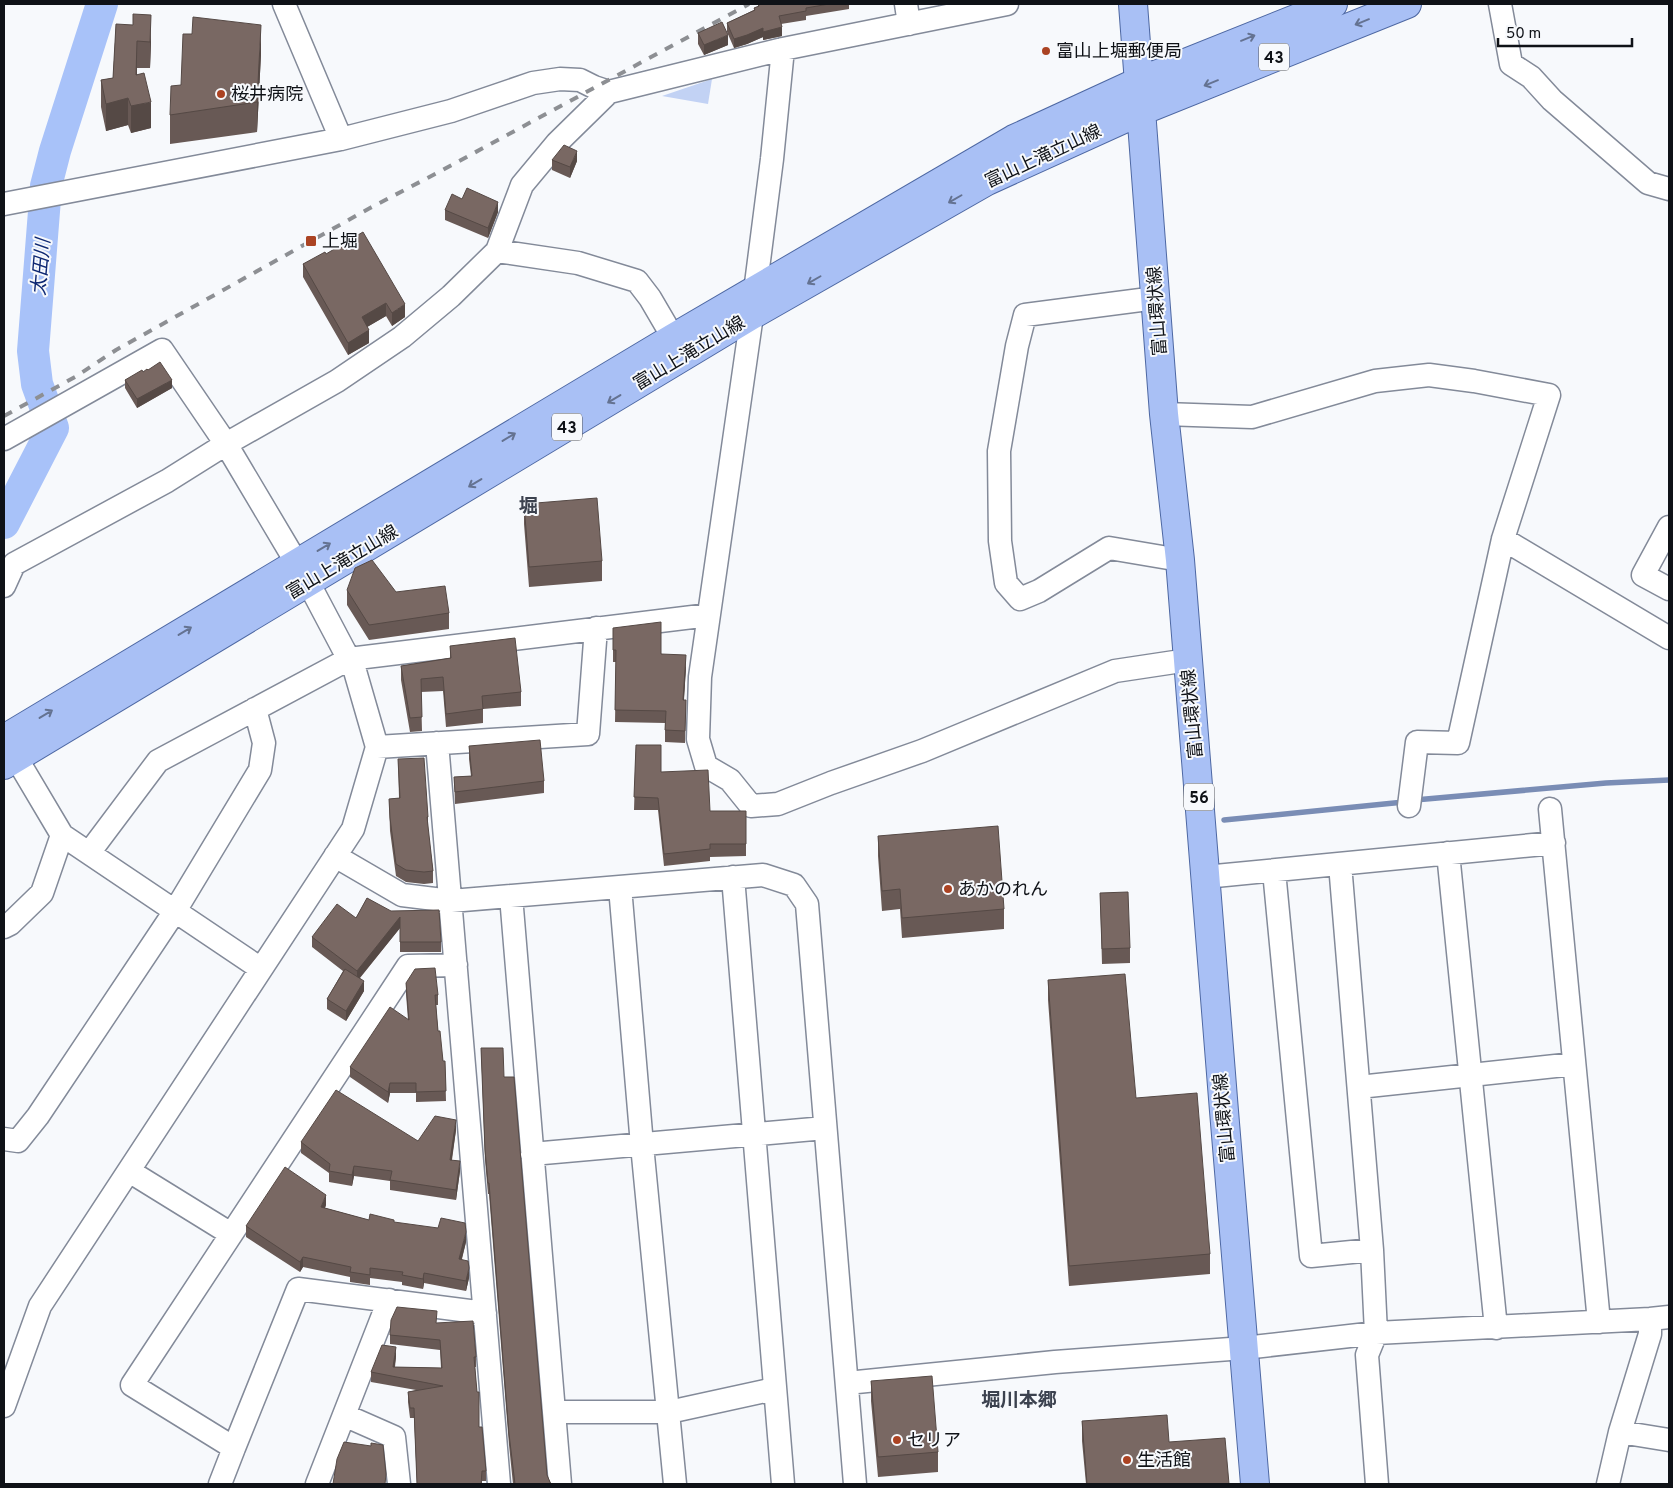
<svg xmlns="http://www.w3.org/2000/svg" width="1673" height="1488" viewBox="0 0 1673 1488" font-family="Overpass,'Noto Sans JP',sans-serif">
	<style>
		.green { fill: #c2d2f4 }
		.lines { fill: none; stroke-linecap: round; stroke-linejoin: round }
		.stream { stroke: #7a8db5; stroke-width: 5.5 }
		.river { stroke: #a8c2f9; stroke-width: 32 }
		.minor-casing { stroke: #838a99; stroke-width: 25 }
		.major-casing { stroke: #4e68a3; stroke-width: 30 }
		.minor { stroke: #fff; stroke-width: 22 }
		.major { stroke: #a9c0f5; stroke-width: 28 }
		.rail { stroke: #8d8f93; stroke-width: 4; stroke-dasharray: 9 9; stroke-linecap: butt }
		.wall { fill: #685955 }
		.shaded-wall { fill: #554945 }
		.building { fill: #796863; stroke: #554945 }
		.oneway { stroke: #647291 }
		.poi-dot { fill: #ab4323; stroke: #f7f9fc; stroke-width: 2 }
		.labels { text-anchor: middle; stroke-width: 4; stroke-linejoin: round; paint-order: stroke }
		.shield { fill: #f7f9fc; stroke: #55575c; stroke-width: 1 }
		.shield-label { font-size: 16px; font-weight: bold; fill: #0f1217 }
		.poi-label { font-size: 18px; fill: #0f1217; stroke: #f7f9fc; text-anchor: start }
		.street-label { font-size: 18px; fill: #0f1217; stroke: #f7f9fc }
		.water-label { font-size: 19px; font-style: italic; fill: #0e2873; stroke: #f7f9fc }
		.neighbourhood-label { font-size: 19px; font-weight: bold; fill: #3c424f; stroke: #f7f9fc }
	</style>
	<rect width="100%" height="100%" fill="#f7f9fc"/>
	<path class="green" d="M 712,79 L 708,104 L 662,96 Z"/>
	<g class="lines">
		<path class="stream" d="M 1415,800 L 1606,783 L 1669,780
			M 1224,820 L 1404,802"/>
		<path class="river" d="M 4,523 L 53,428 L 37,384 L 33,351 L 46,186 L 55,151 L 102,4"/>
		<defs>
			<path id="minor" d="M 284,4 L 341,139
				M 906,4 L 909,24
				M 1500,4 L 1511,64 L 1531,77 L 1552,100 L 1648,183 L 1669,189
				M 783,49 L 772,159 L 752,315 L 700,677 L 698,739 L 706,766 L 730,780 L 751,806 L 778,804 L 831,783 L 922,751 L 1115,671 L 1188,660
				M 4,204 L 341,139 L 451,111 L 533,83 L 560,79 L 580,80 L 594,87 L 609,92 L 783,49 L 1007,4
				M 497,251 L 578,263 L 637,281 L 650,298 L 681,351
				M 1156,298 L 1025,315 L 1017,346 L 999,451 L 1000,541 L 1006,583 L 1020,599 L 1039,591 L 1109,548 L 1180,560
				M 1164,414 L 1252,417 L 1375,381 L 1429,375 L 1474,381 L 1549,395 L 1503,539 L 1458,743 L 1417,742 L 1409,806
				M 4,439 L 162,350 L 226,444 L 308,582 L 355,671 L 377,747 L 353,829 L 40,1306 L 4,1406
				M 1669,527 L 1643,575 L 1669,589
				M 1503,539 L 1669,638
				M 4,586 L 14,564 L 167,481 L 226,444 L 337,381 L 402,337 L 451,296 L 497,251 L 522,185 L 557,143 L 609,92
				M 437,743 L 499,1484
				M 377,747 L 588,734 L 596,628
				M 1550,809 L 1599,1322
				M 62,835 L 261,969
				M 89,853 L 158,761 L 349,659 L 709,615
				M 1448,853 L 1496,1328
				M 335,856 L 402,895 L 451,901 L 763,875 L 794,885 L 807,904 L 855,1484
				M 1340,864 L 1372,1250 L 1376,1333 L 1367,1355 L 1377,1484
				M 1274,871 L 1311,1256 L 1372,1250
				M 733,877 L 783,1484
				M 1205,877 L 1554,843
				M 620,887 L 642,1145 L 675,1484
				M 511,896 L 560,1484
				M 4,927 L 10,924 L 42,893 L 62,835 L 8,744
				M 1359,1087 L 1574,1064
				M 4,1139 L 18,1141 L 38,1116 L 175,911 L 260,770 L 264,743 L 255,709
				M 532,1154 L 825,1128
				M 129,1171 L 231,1234
				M 847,1383 L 1055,1362 L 1244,1348 L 1376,1333 L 1650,1319 L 1669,1317
				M 554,1412 L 669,1412 L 774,1389
				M 344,1415 L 394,1437 L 399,1484
				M 1620,1432 L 1669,1440
				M 234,1448 L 298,1289 L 485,1313
				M 220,1484 L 234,1448 L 132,1385 L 408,966 L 456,965
				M 317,1484 L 389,1300
				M 1608,1484 L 1620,1432 L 1650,1334 L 1650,1319"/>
			<path id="major" d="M 1133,4 L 1164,414 L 1180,560 L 1224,1111 L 1255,1484
				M 4,739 L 673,338 L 1014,139 L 1138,82 L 1333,4
				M 4,765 L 752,315 L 987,181 L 1141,111 L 1407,4"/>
		</defs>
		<use href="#minor" class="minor-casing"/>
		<use href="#major" class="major-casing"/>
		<use href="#minor" class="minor"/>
		<use href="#major" class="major"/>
		<path class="rail" d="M 4,416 L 75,377 L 116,350 L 370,208 L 437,173 L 749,4"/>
	</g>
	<path class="wall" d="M 758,4 L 849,4 L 849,9 L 806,16 L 806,20 L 781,24 L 782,36 L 763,40 L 763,37 L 747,44 L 734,48 L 727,32 L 727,23 L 754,10 L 754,8 L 758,7 Z
		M 116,24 L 151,42 L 150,68 L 137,68 L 137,75 L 151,128 L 131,133 L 128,125 L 106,131 L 101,107 L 101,80 L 113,78 Z
		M 698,33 L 728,45 L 704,55 L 698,44 Z
		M 261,54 L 257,132 L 170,144 L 170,115 L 181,85 Z
		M 552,160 L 577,161 L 570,178 L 552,170 Z
		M 462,199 L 498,212 L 488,238 L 445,220 L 445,210 Z
		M 326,254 L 405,317 L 392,326 L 386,316 L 367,327 L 369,343 L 348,355 L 303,277 L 303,264 Z
		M 148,370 L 172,388 L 137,408 L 125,388 L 125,380 Z
		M 524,504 L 602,561 L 602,581 L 529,587 L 524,524 Z
		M 347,590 L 396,592 L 449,613 L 449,629 L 369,640 L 347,605 Z
		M 613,628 L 686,667 L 684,700 L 686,700 L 685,743 L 665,742 L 665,723 L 615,722 L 616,662 L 613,662 Z
		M 450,646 L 521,692 L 521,706 L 483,709 L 483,723 L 446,727 L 443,691 L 421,692 L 422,731 L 410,732 L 401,680 L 401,666 L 450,658 Z
		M 636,745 L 661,772 L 710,811 L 746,811 L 746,856 L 710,857 L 710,861 L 664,866 L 658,810 L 634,810 Z
		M 469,746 L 544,781 L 544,793 L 455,804 L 454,777 L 471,776 L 469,759 Z
		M 398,759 L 428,817 L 428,829 L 433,871 L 433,883 L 424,884 L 406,882 L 396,876 L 390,831 L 389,799 L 399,798 Z
		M 878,836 L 1004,909 L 1004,929 L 902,938 L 900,909 L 882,911 L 878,856 Z
		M 1100,893 L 1130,948 L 1130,963 L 1102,964 Z
		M 367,898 L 441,942 L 441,952 L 400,952 L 400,928 L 360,978 L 364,991 L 346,1021 L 327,1009 L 327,999 L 343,971 L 312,947 L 312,937 L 356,918 Z
		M 1048,980 L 1136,1098 L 1210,1254 L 1210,1274 L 1069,1286 L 1048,1000 Z
		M 406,983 L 438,995 L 438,1005 L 436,1005 L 438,1031 L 443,1061 L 445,1061 L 446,1101 L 416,1102 L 416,1093 L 390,1093 L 388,1103 L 350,1077 L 350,1067 L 408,1020 L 406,994 Z
		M 481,1048 L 504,1077 L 547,1475 L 551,1484 L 513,1484 L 509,1445 L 489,1194 L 488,1194 L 485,1160 Z
		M 456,1130 L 452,1160 L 460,1171 L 456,1200 L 390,1190 L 390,1181 L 354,1176 L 352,1186 L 329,1182 L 329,1173 L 301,1153 L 301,1142 L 418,1141 Z
		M 326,1205 L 325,1208 L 369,1220 L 394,1223 L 466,1242 L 462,1259 L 469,1278 L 466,1291 L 424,1283 L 423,1289 L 402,1285 L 402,1282 L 370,1278 L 370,1285 L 350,1282 L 350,1277 L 303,1267 L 300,1272 L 246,1237 L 246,1226 Z
		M 437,1323 L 476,1357 L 476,1367 L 475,1367 L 479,1427 L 486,1471 L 486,1481 L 482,1481 L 482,1484 L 417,1484 L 414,1418 L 410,1418 L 408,1402 L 408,1392 L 416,1390 L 371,1382 L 371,1372 L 396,1357 L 395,1367 L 441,1368 L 440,1350 L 390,1344 L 390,1335 Z
		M 871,1381 L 938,1452 L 938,1472 L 878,1477 L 871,1401 Z
		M 1082,1421 L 1169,1442 L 1229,1484 L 1086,1484 L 1082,1441 Z"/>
	<path class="shaded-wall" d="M 151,15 L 151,42 L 150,68 L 150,42 Z
		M 261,25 L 261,54 L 257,132 L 257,102 Z
		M 782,27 L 782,36 L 763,40 L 763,32 Z
		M 763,28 L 763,37 L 747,44 L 734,48 L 734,39 Z
		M 728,35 L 728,45 L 704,55 L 704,45 Z
		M 137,41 L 137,68 L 136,101 L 136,75 Z
		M 128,98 L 128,125 L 106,131 L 106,104 Z
		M 151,102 L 151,128 L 131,133 L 131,106 Z
		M 577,151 L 577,161 L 570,178 L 570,167 Z
		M 498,202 L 498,212 L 488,238 L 488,228 Z
		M 386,303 L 386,316 L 362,330 L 362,317 Z
		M 405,304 L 405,317 L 392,326 L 392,313 Z
		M 369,330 L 369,343 L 348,355 L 348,343 Z
		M 172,380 L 172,388 L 137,408 L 137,399 Z
		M 686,655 L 686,667 L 683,712 L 683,700 Z
		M 400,917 L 400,928 L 357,981 L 357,971 Z
		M 364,981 L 364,991 L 346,1021 L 346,1011 Z
		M 390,1083 L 390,1093 L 388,1103 L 388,1092 Z
		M 456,1120 L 456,1130 L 450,1170 L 450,1160 Z
		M 460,1161 L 460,1171 L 456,1200 L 456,1190 Z
		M 354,1166 L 354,1176 L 352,1186 L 352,1175 Z
		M 326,1195 L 326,1205 L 321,1217 L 321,1207 Z
		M 466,1232 L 466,1242 L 459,1269 L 459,1259 Z
		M 303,1257 L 303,1267 L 300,1272 L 300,1262 Z
		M 469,1268 L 469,1278 L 466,1291 L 466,1281 Z
		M 424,1273 L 424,1283 L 423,1289 L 423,1279 Z
		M 396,1347 L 396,1357 L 393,1376 L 393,1367 Z"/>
	<path class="building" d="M 758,4 L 829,4 L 806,8 L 806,11 L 779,16 L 782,27 L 763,32 L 763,28 L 747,35 L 734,39 L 727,23 L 755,10 L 754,8 L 759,6 Z
		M 133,14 L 151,15 L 150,42 L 137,41 L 136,75 L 144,73 L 151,102 L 131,106 L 128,98 L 106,104 L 101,80 L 113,78 L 116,24 L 133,25 Z
		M 193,17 L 261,25 L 257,102 L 170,115 L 171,86 L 181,85 L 183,34 L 192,34 Z
		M 722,22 L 728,35 L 704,45 L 698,33 Z
		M 564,145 L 577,151 L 570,167 L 552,160 Z
		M 467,188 L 498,202 L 488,228 L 445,210 L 452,194 L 462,199 Z
		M 363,232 L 405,304 L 392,313 L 386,303 L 362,317 L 369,330 L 348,343 L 303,264 L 325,252 L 326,254 Z
		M 160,362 L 172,380 L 137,399 L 125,380 L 142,370 L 143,372 L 147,369 L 148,370 Z
		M 597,498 L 602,561 L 529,567 L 524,504 Z
		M 372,560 L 396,592 L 445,586 L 449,613 L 369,625 L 347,590 L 355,568 Z
		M 661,622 L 661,654 L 686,655 L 683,700 L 686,700 L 685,731 L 665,730 L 666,711 L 615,710 L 616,650 L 613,650 L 613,628 Z
		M 515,638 L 521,692 L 482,696 L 483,709 L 446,714 L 443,677 L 421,679 L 422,717 L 410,718 L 401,666 L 451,658 L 450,646 Z
		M 540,740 L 544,781 L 455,792 L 454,777 L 472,776 L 469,746 Z
		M 636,745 L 661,745 L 661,772 L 708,770 L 710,811 L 746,811 L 746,844 L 710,844 L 710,849 L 664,854 L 658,798 L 634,797 Z
		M 424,758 L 428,817 L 427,817 L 433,871 L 424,872 L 406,870 L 396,864 L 390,818 L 389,799 L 400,798 L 398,759 Z
		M 998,826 L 1004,909 L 902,918 L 900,889 L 882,891 L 878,836 Z
		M 1128,892 L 1130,948 L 1102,949 L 1100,893 Z
		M 367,898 L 391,911 L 439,910 L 441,942 L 400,942 L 400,917 L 357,971 L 312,937 L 337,904 L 356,918 Z
		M 435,968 L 438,995 L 435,995 L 438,1031 L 440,1031 L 443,1061 L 445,1061 L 446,1091 L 416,1092 L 416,1083 L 390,1083 L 388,1092 L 350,1067 L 390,1007 L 409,1020 L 406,983 L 415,969 Z
		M 345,969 L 364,981 L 346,1011 L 327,999 Z
		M 1125,974 L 1136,1098 L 1197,1093 L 1210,1254 L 1069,1266 L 1048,980 Z
		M 481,1048 L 503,1048 L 504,1077 L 514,1077 L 547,1475 L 550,1482 L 551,1484 L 515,1484 L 509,1434 L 489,1183 L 488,1183 L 485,1150 Z
		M 336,1090 L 418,1141 L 435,1116 L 456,1120 L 450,1160 L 460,1161 L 456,1190 L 390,1180 L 392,1171 L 354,1166 L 352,1175 L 329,1171 L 330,1164 L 301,1142 Z
		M 285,1167 L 326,1195 L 321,1207 L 369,1220 L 370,1214 L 394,1220 L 394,1222 L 438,1228 L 441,1218 L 465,1223 L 466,1232 L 459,1259 L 468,1261 L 469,1268 L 466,1281 L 424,1273 L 423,1279 L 402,1275 L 403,1272 L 370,1268 L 370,1275 L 350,1272 L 351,1267 L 303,1257 L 300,1262 L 246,1226 Z
		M 397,1307 L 437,1311 L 436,1323 L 473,1321 L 476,1357 L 474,1357 L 477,1392 L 479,1392 L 479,1427 L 482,1427 L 486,1471 L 482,1471 L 481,1484 L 417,1484 L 414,1408 L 410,1408 L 408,1392 L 443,1386 L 371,1372 L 382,1345 L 396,1347 L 393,1367 L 442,1368 L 440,1340 L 390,1335 L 391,1320 Z
		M 932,1376 L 938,1452 L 878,1457 L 871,1381 Z
		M 1167,1415 L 1169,1442 L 1225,1438 L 1229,1484 L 1087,1484 L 1082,1421 Z
		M 344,1442 L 371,1446 L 371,1443 L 383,1445 L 386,1474 L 385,1484 L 333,1484 L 337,1459 Z"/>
	<defs><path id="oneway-shaft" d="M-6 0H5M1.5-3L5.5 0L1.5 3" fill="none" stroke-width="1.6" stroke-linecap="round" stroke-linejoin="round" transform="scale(1.25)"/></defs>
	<g class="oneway">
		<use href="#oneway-shaft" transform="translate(1362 22) rotate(158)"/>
		<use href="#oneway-shaft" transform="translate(1248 38) rotate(-22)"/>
		<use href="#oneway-shaft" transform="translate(1211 83) rotate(158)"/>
		<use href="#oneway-shaft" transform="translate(955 199) rotate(150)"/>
		<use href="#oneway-shaft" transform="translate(814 280) rotate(150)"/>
		<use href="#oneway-shaft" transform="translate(614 399) rotate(149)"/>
		<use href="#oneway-shaft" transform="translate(509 437) rotate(-31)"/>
		<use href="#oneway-shaft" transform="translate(475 483) rotate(149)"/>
		<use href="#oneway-shaft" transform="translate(324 547) rotate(-31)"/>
		<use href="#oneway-shaft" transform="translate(185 631) rotate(-31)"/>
		<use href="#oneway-shaft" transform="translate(46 714) rotate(-31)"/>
	</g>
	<g class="poi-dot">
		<circle cx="1046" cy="51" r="5"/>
		<circle cx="221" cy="94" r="5"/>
		<rect x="305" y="235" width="12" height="12" rx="2.5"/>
		<circle cx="948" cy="889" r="5"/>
		<circle cx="897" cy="1440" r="5"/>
		<circle cx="1127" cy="1460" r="5"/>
	</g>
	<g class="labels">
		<g class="shield">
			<rect x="1259" y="43.5" width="30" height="27" rx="4"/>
			<rect x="552" y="413.5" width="30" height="27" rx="4"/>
			<rect x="1184" y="783.5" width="30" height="27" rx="4"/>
		</g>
		<g class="shield-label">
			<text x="1274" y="63">43</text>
			<text x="567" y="433">43</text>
			<text x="1199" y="803">56</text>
		</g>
		<g class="poi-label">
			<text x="1056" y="57">富山上堀郵便局</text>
			<text x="231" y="100">桜井病院</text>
			<text x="322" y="247">上堀</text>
			<text x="958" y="895">あかのれん</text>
			<text x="907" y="1446">セリア</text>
			<text x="1137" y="1466">生活館</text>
		</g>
		<g class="street-label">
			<text transform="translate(1043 156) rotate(-25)" y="6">富山上滝立山線</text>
			<text transform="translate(1157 311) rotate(-94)" y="6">富山環状線</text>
			<text transform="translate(689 353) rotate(-31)" y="6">富山上滝立山線</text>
			<text transform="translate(342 562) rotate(-31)" y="6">富山上滝立山線</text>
			<text transform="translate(1192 714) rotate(-95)" y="6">富山環状線</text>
			<text transform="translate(1224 1118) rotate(-95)" y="6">富山環状線</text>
		</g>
		<g class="water-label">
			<text transform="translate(40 267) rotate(-85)" y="7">太田川</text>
		</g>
		<g class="neighbourhood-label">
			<text x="528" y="512">堀</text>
			<text x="1019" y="1406">堀川本郷</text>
		</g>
	</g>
	<rect width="1673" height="1488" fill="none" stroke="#0f1217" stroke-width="10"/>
	<path d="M1498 38v8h134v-8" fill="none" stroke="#0f1217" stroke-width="2.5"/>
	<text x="1506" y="38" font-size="15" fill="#0f1217" stroke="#f7f9fc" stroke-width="4" paint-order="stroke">50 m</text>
</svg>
